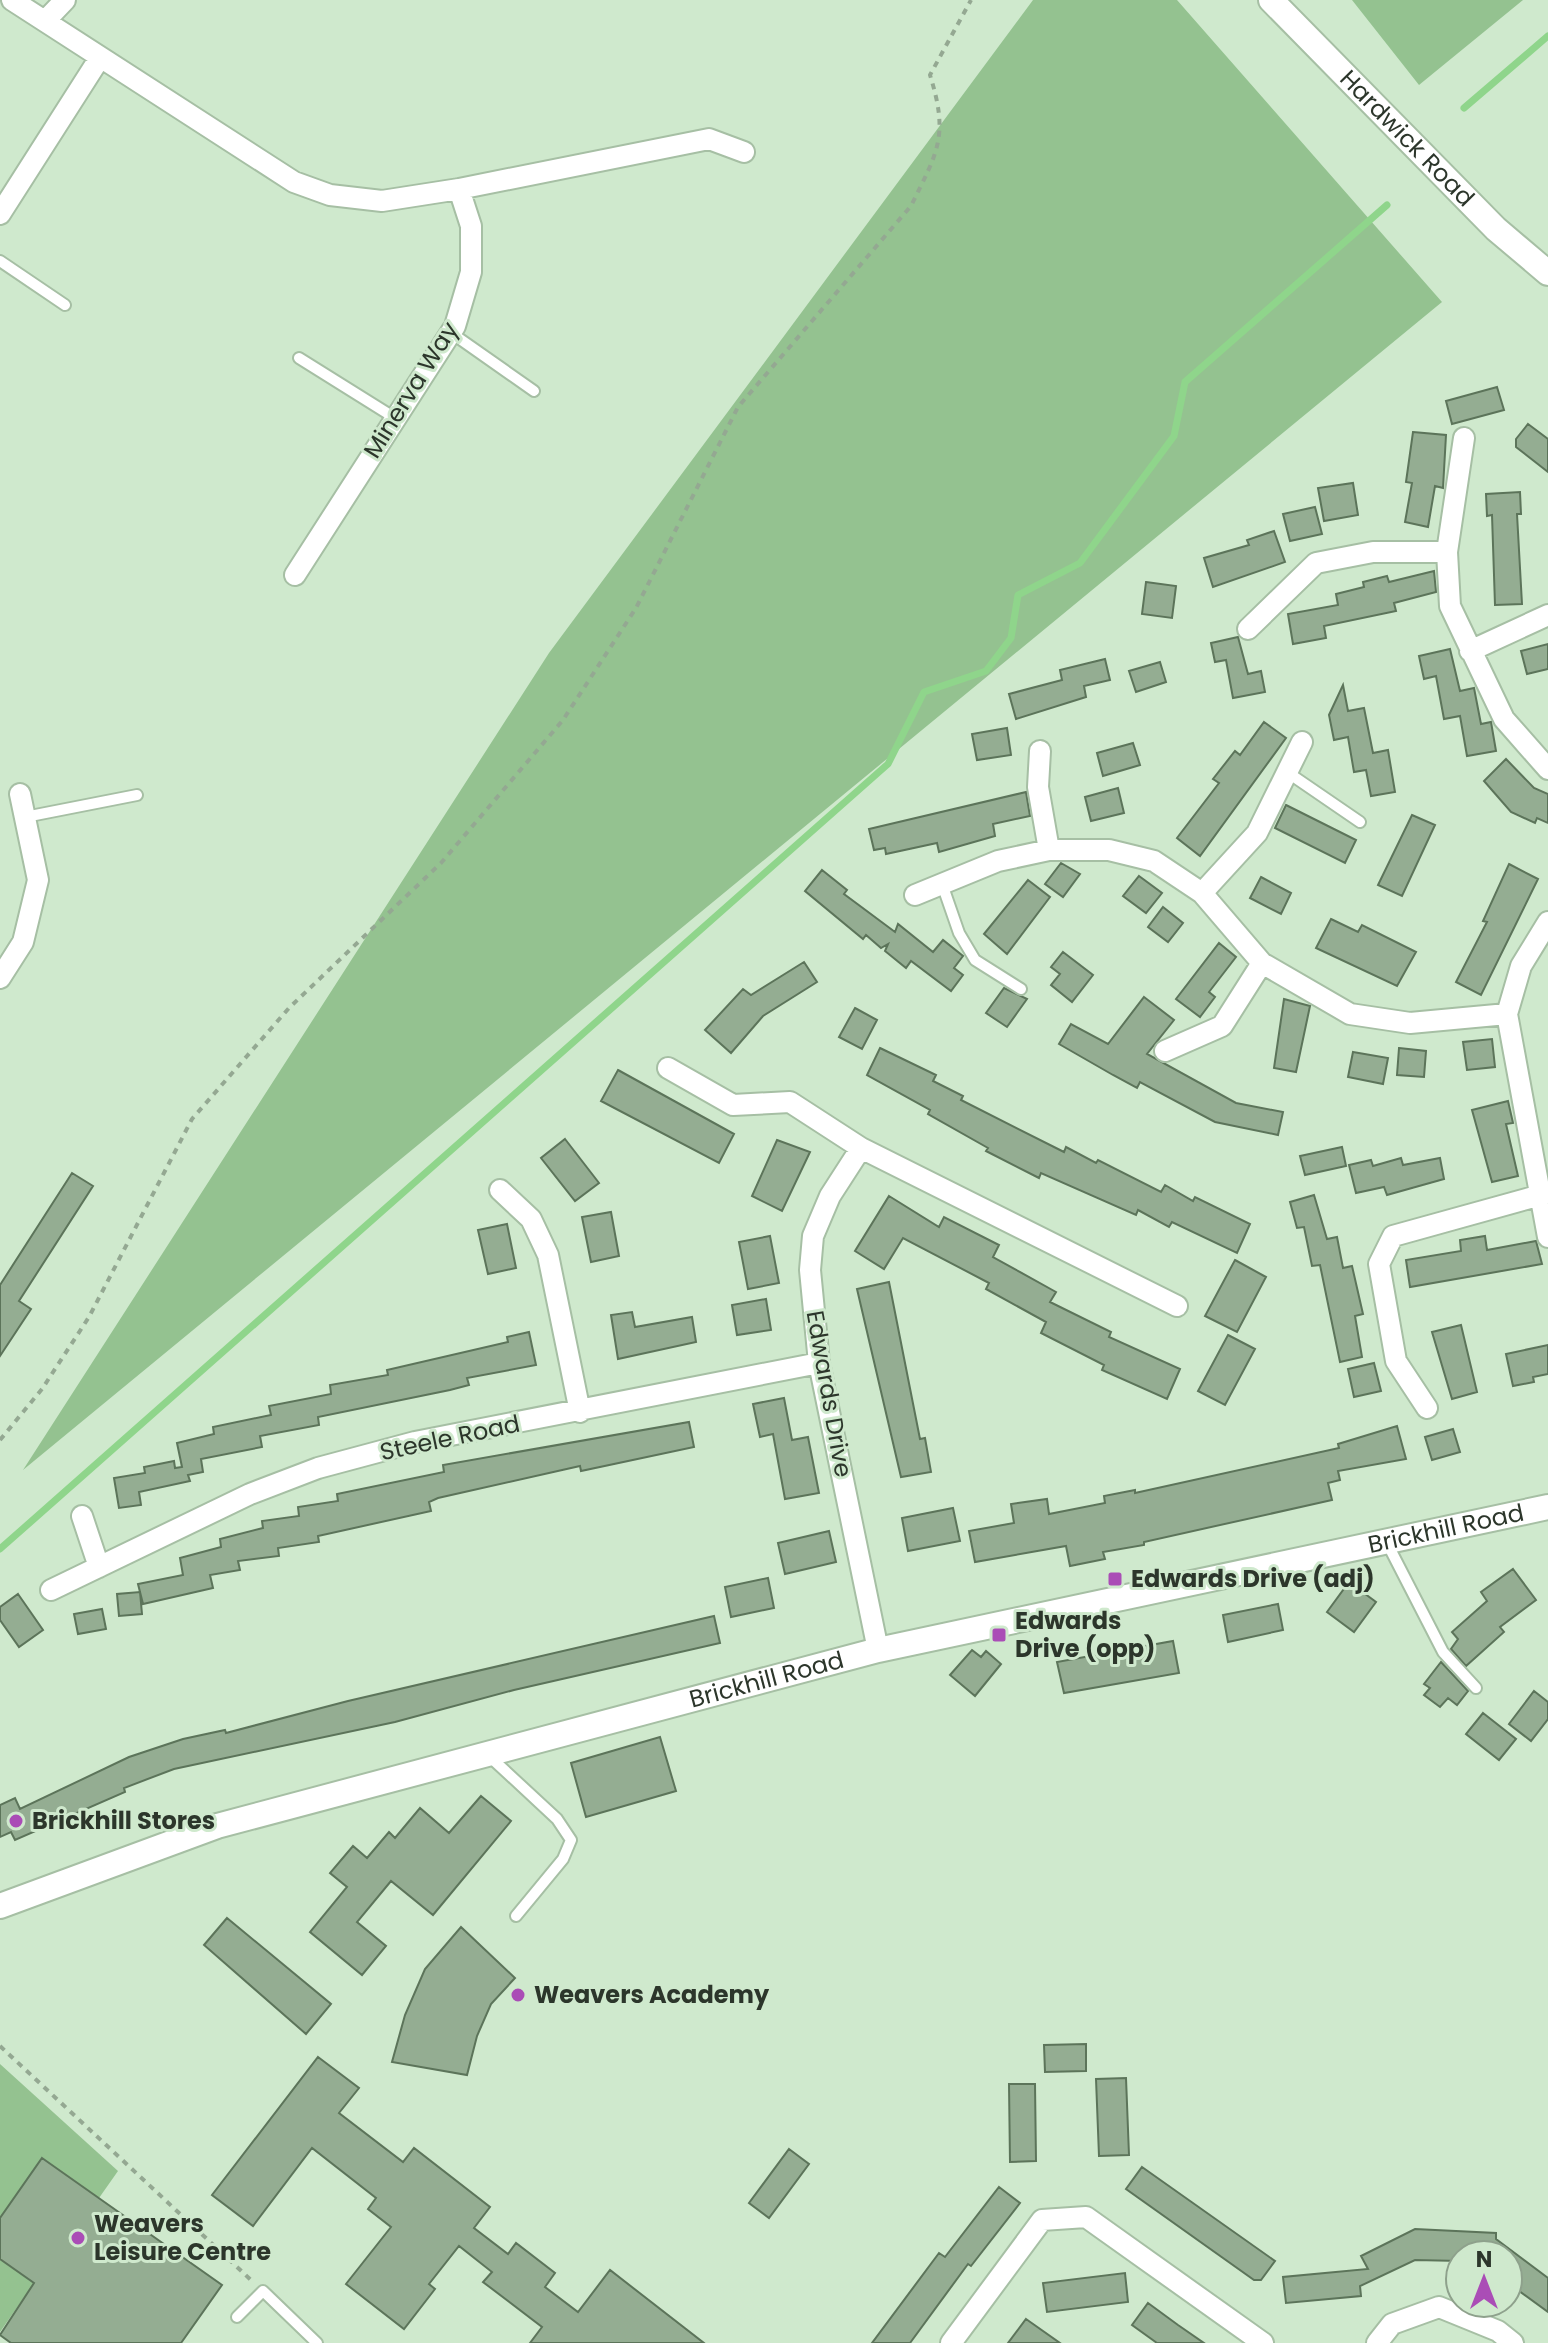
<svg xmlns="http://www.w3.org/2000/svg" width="1548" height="2343" viewBox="0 0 1548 2343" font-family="Poppins,sans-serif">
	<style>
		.park { fill: #94c290 }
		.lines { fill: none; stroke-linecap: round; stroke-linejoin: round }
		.stream { stroke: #8fd58b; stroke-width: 7 }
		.building { fill: #94ad92; stroke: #5c745a; stroke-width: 2 }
		.service-casing { stroke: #a6bfa4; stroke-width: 14 }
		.minor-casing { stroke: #a6bfa4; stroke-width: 24 }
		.tertiary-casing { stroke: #a6bfa4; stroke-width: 28 }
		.path { stroke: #94a892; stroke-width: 4; stroke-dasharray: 6 6; stroke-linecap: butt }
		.service { stroke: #fff; stroke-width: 10 }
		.minor { stroke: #fff; stroke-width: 20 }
		.tertiary { stroke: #fff; stroke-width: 24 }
		.poi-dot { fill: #aa4db6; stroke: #cfe9cd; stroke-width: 3 }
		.labels { text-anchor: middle; stroke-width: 6; stroke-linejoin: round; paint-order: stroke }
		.street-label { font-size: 24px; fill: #2c362b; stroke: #cfe9cd }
		.poi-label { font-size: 24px; font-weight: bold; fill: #2c362b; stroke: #cfe9cd; text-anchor: start }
	</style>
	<rect width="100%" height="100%" fill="#cfe9cd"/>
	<path class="park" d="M 1033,0 L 1177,0 L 1442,302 L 23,1470 L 549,653 Z
		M 1352,0 L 1523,0 L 1419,85 Z
		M 0,2064 L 118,2171 L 99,2198 L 42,2158 L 0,2218 Z
		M 0,2259 L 34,2283 L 0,2332 Z"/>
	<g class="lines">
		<path class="stream" d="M 1464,108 L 1548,36
			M 0,1549 L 888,764 L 924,692 L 986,671 L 1011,638 L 1018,595 L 1080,563 L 1174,436 L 1185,382 L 1387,205"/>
	</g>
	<path class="building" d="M 1497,387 L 1504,410 L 1452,424 L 1446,401 Z
		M 1528,424 L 1548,439 L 1548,472 L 1516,447 L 1516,439 Z
		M 1413,432 L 1446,435 L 1443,488 L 1435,486 L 1428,527 L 1405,522 L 1412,483 L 1406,482 Z
		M 1353,483 L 1358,515 L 1324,521 L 1318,488 Z
		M 1520,492 L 1521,514 L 1517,514 L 1522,604 L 1495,605 L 1492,515 L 1487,516 L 1486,494 Z
		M 1315,507 L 1322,534 L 1290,541 L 1283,514 Z
		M 1274,531 L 1285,562 L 1213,587 L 1204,558 L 1249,545 L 1247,540 Z
		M 1434,571 L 1436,592 L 1394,603 L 1396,611 L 1324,626 L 1326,638 L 1293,644 L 1288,614 L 1338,605 L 1336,594 L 1364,587 L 1363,582 L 1387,576 L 1389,582 Z
		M 1146,582 L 1176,586 L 1172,618 L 1142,614 Z
		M 1238,637 L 1248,674 L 1261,671 L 1265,692 L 1233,698 L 1226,660 L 1215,662 L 1211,643 Z
		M 1548,644 L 1548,669 L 1527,674 L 1521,651 Z
		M 1450,649 L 1460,691 L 1474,688 L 1481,724 L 1491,722 L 1496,751 L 1467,756 L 1460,716 L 1444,719 L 1436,676 L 1424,679 L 1419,656 Z
		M 1105,659 L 1110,680 L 1084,686 L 1086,697 L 1016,719 L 1009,694 L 1062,680 L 1060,670 Z
		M 1160,662 L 1166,682 L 1136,692 L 1129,671 Z
		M 1343,685 L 1348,711 L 1364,708 L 1373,753 L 1388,750 L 1395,792 L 1371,796 L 1366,770 L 1354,772 L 1348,737 L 1334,740 L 1329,715 Z
		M 1264,722 L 1286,738 L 1200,856 L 1177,838 L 1219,783 L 1213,779 L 1235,751 L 1240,755 Z
		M 1007,728 L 1011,755 L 977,760 L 972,734 Z
		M 1133,743 L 1140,765 L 1103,776 L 1097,753 Z
		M 1506,759 L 1534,788 L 1548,794 L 1548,823 L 1537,818 L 1535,823 L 1511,812 L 1484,781 Z
		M 1118,788 L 1124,813 L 1091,821 L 1085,797 Z
		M 1026,792 L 1030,816 L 993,824 L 995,836 L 939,852 L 937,843 L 886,854 L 885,848 L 874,850 L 869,829 Z
		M 1286,805 L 1356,840 L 1345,863 L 1275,828 Z
		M 1412,815 L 1435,825 L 1402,896 L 1378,885 Z
		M 1061,863 L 1080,874 L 1063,897 L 1045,884 Z
		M 1509,864 L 1538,879 L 1481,995 L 1456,982 L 1487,922 L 1483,921 Z
		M 822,870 L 847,890 L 844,894 L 895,932 L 898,924 L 933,952 L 943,940 L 963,956 L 954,968 L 963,975 L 951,991 L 911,961 L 906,968 L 885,951 L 888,944 L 881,948 L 866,935 L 863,939 L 805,891 Z
		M 1139,876 L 1162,893 L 1146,913 L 1123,896 Z
		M 1261,877 L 1291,893 L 1281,914 L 1250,898 Z
		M 1028,880 L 1050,897 L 1007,954 L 984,934 Z
		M 1163,907 L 1183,923 L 1168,942 L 1148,927 Z
		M 1331,919 L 1358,932 L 1362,925 L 1416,952 L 1397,986 L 1316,948 Z
		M 1219,943 L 1236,957 L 1209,992 L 1215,997 L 1200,1017 L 1176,999 Z
		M 1063,952 L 1093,975 L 1072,1002 L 1051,985 L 1060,974 L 1051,967 Z
		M 804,962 L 817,982 L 763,1016 L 731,1053 L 705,1030 L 743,989 L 751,995 Z
		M 1004,988 L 1027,999 L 1007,1027 L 986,1013 Z
		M 1144,997 L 1174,1020 L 1147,1054 L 1236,1103 L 1283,1112 L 1278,1135 L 1215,1122 L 1140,1082 L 1137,1088 L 1113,1075 L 1059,1044 L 1071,1024 L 1108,1044 Z
		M 1284,999 L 1310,1006 L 1296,1072 L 1274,1068 Z
		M 855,1008 L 877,1020 L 862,1049 L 839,1037 Z
		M 1492,1039 L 1495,1067 L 1467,1070 L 1463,1042 Z
		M 880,1048 L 936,1075 L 933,1081 L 963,1096 L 961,1100 L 1064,1152 L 1066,1147 L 1096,1163 L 1098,1160 L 1161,1192 L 1165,1185 L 1193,1201 L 1195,1197 L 1250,1224 L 1237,1253 L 1172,1222 L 1169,1227 L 1138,1210 L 1136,1215 L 1041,1173 L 1039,1178 L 986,1151 L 988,1148 L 928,1114 L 930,1110 L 867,1075 Z
		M 1399,1048 L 1426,1051 L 1424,1077 L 1397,1075 Z
		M 1353,1052 L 1388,1058 L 1383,1084 L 1348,1077 Z
		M 618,1070 L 734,1134 L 719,1163 L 601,1101 Z
		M 1508,1101 L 1513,1123 L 1506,1124 L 1518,1176 L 1492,1182 L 1472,1110 Z
		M 565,1139 L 599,1183 L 575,1201 L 541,1158 Z
		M 777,1140 L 810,1152 L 782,1211 L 752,1196 Z
		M 1342,1147 L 1346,1166 L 1305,1175 L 1300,1156 Z
		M 1401,1158 L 1403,1165 L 1440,1158 L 1444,1179 L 1387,1195 L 1384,1187 L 1356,1193 L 1349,1165 L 1371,1160 L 1373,1166 Z
		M 72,1173 L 93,1186 L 19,1301 L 31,1309 L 0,1356 L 0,1285 Z
		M 1314,1195 L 1327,1239 L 1337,1237 L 1343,1268 L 1352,1266 L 1363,1314 L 1355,1316 L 1362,1357 L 1340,1362 L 1320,1265 L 1312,1266 L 1304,1227 L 1297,1228 L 1290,1202 Z
		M 889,1196 L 939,1227 L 944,1217 L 999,1245 L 993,1257 L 1056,1292 L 1050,1302 L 1111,1332 L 1109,1337 L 1180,1369 L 1167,1399 L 1102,1370 L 1104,1365 L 1041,1333 L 1046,1322 L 986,1289 L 989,1283 L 903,1238 L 884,1269 L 855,1251 Z
		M 611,1212 L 619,1256 L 591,1262 L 582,1217 Z
		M 507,1224 L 516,1268 L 488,1274 L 478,1230 Z
		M 770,1236 L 779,1283 L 748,1289 L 739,1242 Z
		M 1485,1236 L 1487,1250 L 1536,1241 L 1542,1264 L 1410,1287 L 1406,1260 L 1461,1251 L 1460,1240 Z
		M 1235,1260 L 1266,1277 L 1237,1332 L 1205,1316 Z
		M 889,1282 L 920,1439 L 925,1438 L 931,1472 L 901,1477 L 857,1289 Z
		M 766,1299 L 771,1330 L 737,1335 L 732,1305 Z
		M 632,1312 L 635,1327 L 692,1317 L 696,1342 L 618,1359 L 611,1315 Z
		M 1461,1325 L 1477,1392 L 1452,1399 L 1432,1332 Z
		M 529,1332 L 536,1365 L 467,1378 L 469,1385 L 450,1390 L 318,1417 L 319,1425 L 260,1436 L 262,1447 L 201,1459 L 203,1472 L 188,1475 L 190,1481 L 139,1492 L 141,1505 L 119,1508 L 114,1478 L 145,1473 L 144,1467 L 174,1461 L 175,1468 L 182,1467 L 177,1443 L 214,1434 L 213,1427 L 271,1415 L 269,1406 L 331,1394 L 330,1385 L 388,1375 L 387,1370 L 508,1342 L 507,1337 Z
		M 1228,1335 L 1255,1349 L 1225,1405 L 1198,1391 Z
		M 1548,1345 L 1548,1374 L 1533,1377 L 1534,1382 L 1513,1386 L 1506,1354 Z
		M 1374,1363 L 1381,1391 L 1354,1397 L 1348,1369 Z
		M 784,1398 L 792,1440 L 808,1437 L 819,1493 L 785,1499 L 773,1434 L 760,1437 L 753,1404 Z
		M 689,1422 L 694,1447 L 581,1471 L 580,1466 L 438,1498 L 429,1502 L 431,1511 L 318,1536 L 319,1542 L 278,1548 L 279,1556 L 238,1561 L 240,1570 L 210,1575 L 213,1588 L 143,1604 L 138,1584 L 183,1575 L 180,1558 L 221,1547 L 220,1539 L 263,1528 L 262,1521 L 299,1516 L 298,1507 L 338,1501 L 337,1494 L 444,1472 L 443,1465 Z
		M 1397,1426 L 1406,1459 L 1338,1471 L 1340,1480 L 1328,1483 L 1332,1500 L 1144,1542 L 1144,1545 L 1103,1552 L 1105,1559 L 1070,1566 L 1066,1546 L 975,1562 L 969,1531 L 1014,1523 L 1011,1504 L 1047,1499 L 1049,1514 L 1105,1503 L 1104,1496 L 1135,1490 L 1135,1493 L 1339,1448 L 1338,1444 Z
		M 1453,1429 L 1460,1452 L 1432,1460 L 1425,1437 Z
		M 953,1508 L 960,1541 L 908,1551 L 902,1518 Z
		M 829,1531 L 836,1562 L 785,1574 L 778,1543 Z
		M 1513,1569 L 1536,1600 L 1500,1627 L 1504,1632 L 1466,1666 L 1451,1649 L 1458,1639 L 1452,1632 L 1487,1601 L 1481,1592 Z
		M 768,1578 L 774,1608 L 731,1617 L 725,1587 Z
		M 1349,1582 L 1376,1602 L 1354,1632 L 1327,1612 Z
		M 140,1592 L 142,1614 L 119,1616 L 117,1594 Z
		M 18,1594 L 43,1630 L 19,1647 L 0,1620 L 0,1607 Z
		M 1278,1604 L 1283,1630 L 1228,1642 L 1223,1615 Z
		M 102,1609 L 106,1629 L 78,1634 L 74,1614 Z
		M 714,1616 L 720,1643 L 514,1690 L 395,1722 L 174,1769 L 124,1788 L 125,1792 L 15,1840 L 11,1832 L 0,1837 L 0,1805 L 15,1798 L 20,1809 L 129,1757 L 183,1739 L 225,1730 L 226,1733 L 348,1701 Z
		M 1173,1641 L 1179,1673 L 1064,1693 L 1057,1662 Z
		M 972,1650 L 981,1657 L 986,1651 L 1001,1664 L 975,1696 L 950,1675 Z
		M 1441,1662 L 1468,1691 L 1457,1705 L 1448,1698 L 1440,1707 L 1424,1695 L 1430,1688 L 1424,1684 Z
		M 1534,1691 L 1548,1702 L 1548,1719 L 1531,1741 L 1509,1724 Z
		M 1483,1713 L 1516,1739 L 1499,1760 L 1466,1734 Z
		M 660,1737 L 676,1791 L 586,1817 L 571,1763 Z
		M 481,1796 L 511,1821 L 433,1915 L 391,1881 L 357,1922 L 386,1946 L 362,1975 L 310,1932 L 347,1887 L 330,1873 L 353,1846 L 367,1858 L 389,1832 L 395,1838 L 420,1808 L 449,1833 Z
		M 227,1918 L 331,2004 L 306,2034 L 204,1945 Z
		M 461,1927 L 515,1978 L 491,2004 L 477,2036 L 467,2075 L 392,2062 L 405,2015 L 425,1969 Z
		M 1086,2044 L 1086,2071 L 1045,2072 L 1044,2045 Z
		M 318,2057 L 359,2088 L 339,2113 L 403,2162 L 414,2148 L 490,2207 L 474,2228 L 508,2254 L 516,2243 L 555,2273 L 545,2287 L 578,2312 L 610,2270 L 704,2343 L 530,2343 L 542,2327 L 483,2282 L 492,2272 L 459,2246 L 429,2284 L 435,2289 L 404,2329 L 346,2284 L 391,2227 L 368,2209 L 376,2198 L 312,2148 L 253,2226 L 212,2195 Z
		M 1126,2078 L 1129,2155 L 1099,2156 L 1096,2079 Z
		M 1009,2084 L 1035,2084 L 1036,2161 L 1010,2162 Z
		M 789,2149 L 809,2164 L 769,2218 L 749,2203 Z
		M 42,2158 L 222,2285 L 181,2343 L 11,2343 L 0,2335 L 34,2283 L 0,2259 L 0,2218 Z
		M 1142,2167 L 1275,2261 L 1261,2280 L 1254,2280 L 1126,2189 Z
		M 999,2187 L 1020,2203 L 971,2266 L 968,2264 L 910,2343 L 872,2343 L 939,2253 L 945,2257 Z
		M 1415,2229 L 1496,2233 L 1496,2239 L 1548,2278 L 1548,2312 L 1508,2283 L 1508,2255 L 1460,2255 L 1460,2261 L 1415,2260 L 1360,2286 L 1361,2296 L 1286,2303 L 1283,2277 L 1368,2269 L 1361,2256 Z
		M 1125,2273 L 1128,2302 L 1047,2312 L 1043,2283 Z
		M 1148,2303 L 1178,2325 L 1204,2343 L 1157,2343 L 1132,2325 Z
		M 1026,2319 L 1060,2343 L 1008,2343 Z"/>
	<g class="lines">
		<defs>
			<path id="service" d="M 0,261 L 65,305
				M 450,332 L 534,391
				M 299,358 L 395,418
				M 1287,772 L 1360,822
				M 25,817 L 137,795
				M 942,884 L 959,933 L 975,960 L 1021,989
				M 1387,1543 L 1443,1652 L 1476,1688
				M 488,1755 L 557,1819 L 571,1840 L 563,1859 L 516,1916
				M 237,2317 L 263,2291 L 317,2343"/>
			<path id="minor" d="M 12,0 L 294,182 L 330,195 L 382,201 L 459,189 L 709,139 L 744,152
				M 45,21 L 65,0
				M 0,214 L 99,59
				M 1464,438 L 1447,552 L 1450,606 L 1504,719 L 1548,769
				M 295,575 L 455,326 L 471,272 L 471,226 L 459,189
				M 1248,629 L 1316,563 L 1373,552 L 1447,552
				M 1470,651 L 1548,615
				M 1040,751 L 1038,787 L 1049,850
				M 1202,893 L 1257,833 L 1302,742
				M 915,895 L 998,861 L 1049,850 L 1109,850 L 1154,861 L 1202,893 L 1262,963 L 1350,1014 L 1410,1023 L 1507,1014
				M 1548,922 L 1521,966 L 1507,1014 L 1548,1237
				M 0,978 L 23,942 L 38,880 L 20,794
				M 1165,1051 L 1222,1026 L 1262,963
				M 668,1068 L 733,1105 L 790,1102 L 861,1148 L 1177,1306
				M 861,1148 L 830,1196 L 813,1236 L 810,1270 L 819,1363 L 878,1650
				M 500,1190 L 531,1219 L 548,1255 L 580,1412
				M 1427,1408 L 1396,1361 L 1379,1264 L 1393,1236 L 1548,1193
				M 82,1516 L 99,1567
				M 51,1590 L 250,1494 L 318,1468 L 415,1442 L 819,1363
				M 951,2343 L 1042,2220 L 1086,2217 L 1263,2343
				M 1377,2343 L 1392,2324 L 1439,2307 L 1498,2331 L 1513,2343"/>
			<g id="tertiary">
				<path id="s1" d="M 1271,0 L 1496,229 L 1548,273"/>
				<path id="s2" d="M 0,1906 L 217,1826 L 878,1650 L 1548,1507"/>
			</g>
		</defs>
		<use href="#service" class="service-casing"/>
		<use href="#minor" class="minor-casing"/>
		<use href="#tertiary" class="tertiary-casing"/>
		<path class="path" d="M 0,1440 L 42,1389 L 89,1317 L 192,1119 L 289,1008 L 441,863 L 563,720 L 636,608 L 738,407 L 911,206 C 938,151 949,136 930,75 L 971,0
			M 0,2046 L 252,2281"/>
		<use href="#service" class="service"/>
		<use href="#minor" class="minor"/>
		<use href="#tertiary" class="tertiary"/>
	</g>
	<g class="poi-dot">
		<rect x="1107" y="1571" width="16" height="16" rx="4"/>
		<rect x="991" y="1627" width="16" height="16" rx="4"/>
		<circle cx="16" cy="1821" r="8"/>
		<circle cx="518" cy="1995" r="8"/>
		<circle cx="78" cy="2238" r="8"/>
	</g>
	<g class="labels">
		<g class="street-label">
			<text dy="8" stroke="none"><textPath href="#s1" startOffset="194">Hardwick Road</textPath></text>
			<text transform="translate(411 390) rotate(-58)" y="8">Minerva Way</text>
			<text transform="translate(829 1394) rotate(80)" y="8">Edwards Drive</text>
			<text transform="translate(450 1438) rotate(-12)" y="8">Steele Road</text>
			<text dy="8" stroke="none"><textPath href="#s2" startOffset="1496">Brickhill Road</textPath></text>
			<text dy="8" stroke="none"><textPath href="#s2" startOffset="800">Brickhill Road</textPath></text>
		</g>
		<g class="poi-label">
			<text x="1131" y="1587">Edwards Drive (adj)</text>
			<text x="1015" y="1629">Edwards<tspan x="1015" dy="28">Drive (opp)</tspan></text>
			<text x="32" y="1829">Brickhill Stores</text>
			<text x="534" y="2003">Weavers Academy</text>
			<text x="94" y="2232">Weavers<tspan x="94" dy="28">Leisure Centre</tspan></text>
		</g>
	</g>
	<g transform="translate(1484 2279)"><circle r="38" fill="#cfe9cd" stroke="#8ea18c" stroke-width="2"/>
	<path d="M0-6L14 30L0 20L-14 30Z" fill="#aa4db6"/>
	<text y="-12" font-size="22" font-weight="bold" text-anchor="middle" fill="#2c362b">N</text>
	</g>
</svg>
